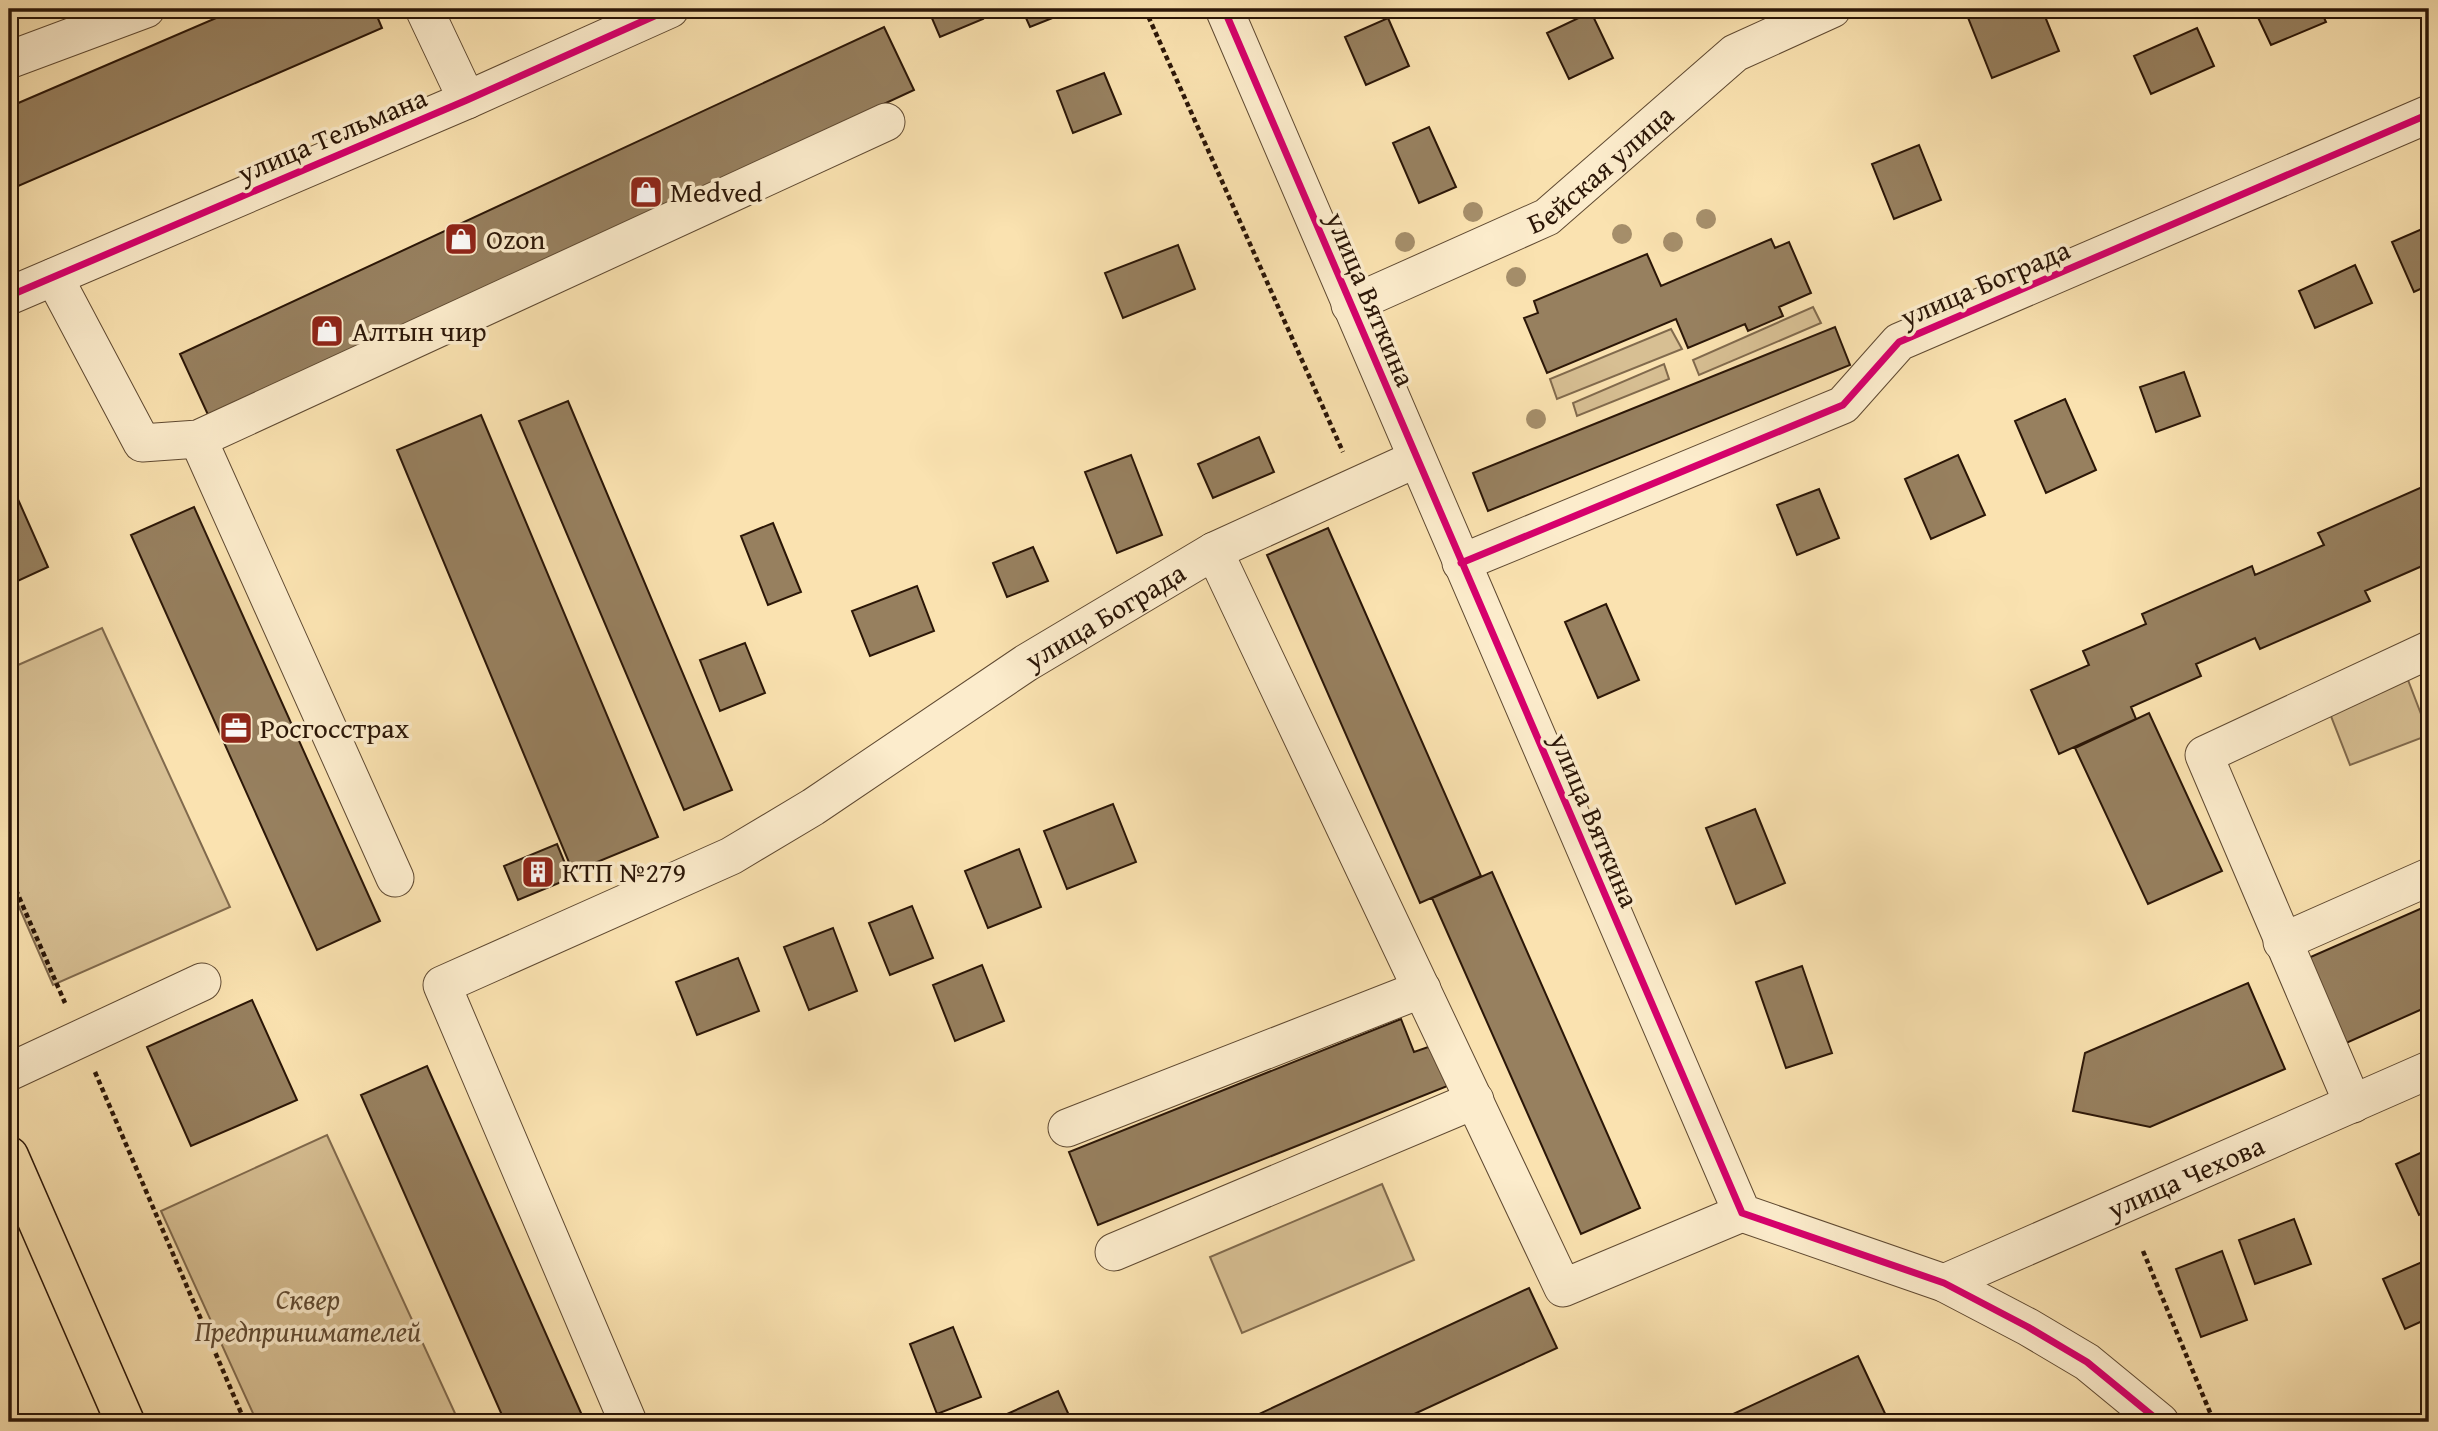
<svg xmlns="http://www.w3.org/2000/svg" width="2438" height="1431" viewBox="0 0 2438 1431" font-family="'Gentium Book Plus',serif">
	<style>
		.green { fill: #d7bf93; stroke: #816a4d; stroke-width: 2 }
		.building { fill: #97805f; stroke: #2b1607; stroke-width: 2 }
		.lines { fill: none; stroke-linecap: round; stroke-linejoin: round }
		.minor-casing { stroke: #5f4931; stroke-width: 39 }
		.major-casing { stroke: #2b1607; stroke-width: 41 }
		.path { stroke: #2b1607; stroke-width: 4.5; stroke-dasharray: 5 3.5; stroke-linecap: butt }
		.minor { stroke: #fceccc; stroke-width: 37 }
		.major { stroke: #fae2b0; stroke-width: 38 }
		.cycleway-casing { stroke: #fceccc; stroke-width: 11 }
		.cycleway { stroke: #d6006c; stroke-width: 7 }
		.tree { fill: #a58e6a }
		.labels { text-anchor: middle; stroke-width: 7; stroke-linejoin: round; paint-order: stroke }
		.street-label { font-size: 28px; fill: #2b1607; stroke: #fceccc }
		.poi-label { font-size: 28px; fill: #2b1607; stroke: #fceccc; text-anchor: start }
		.park-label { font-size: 28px; font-style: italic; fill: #5f4931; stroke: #fceccc }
	</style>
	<rect width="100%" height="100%" fill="#fae2b0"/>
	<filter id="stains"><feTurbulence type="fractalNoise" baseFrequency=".00286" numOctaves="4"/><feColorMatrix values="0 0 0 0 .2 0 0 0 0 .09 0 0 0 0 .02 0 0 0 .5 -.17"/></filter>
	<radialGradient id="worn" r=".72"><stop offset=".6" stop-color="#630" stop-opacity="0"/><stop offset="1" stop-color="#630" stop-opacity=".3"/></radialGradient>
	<path class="green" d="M 1813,307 L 1821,323 L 1699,375 L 1693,360 Z
		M 1671,329 L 1682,349 L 1557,399 L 1550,379 Z
		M 1664,364 L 1669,379 L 1577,416 L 1573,403 Z
		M 102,628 L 230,907 L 53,985 L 9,884 L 9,669 Z
		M 2408,680 L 2429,735 L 2350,765 L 2329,711 Z
		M 327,1135 L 459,1422 L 257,1422 L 161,1211 Z
		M 1382,1184 L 1414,1260 L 1242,1333 L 1210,1257 Z"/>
	<path class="building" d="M 237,9 L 374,9 L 382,28 L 9,190 L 9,107 Z
		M 928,9 L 979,9 L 983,19 L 940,37 Z
		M 1022,9 L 1075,9 L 1030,27 Z
		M 1982,9 L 2042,9 L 2059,51 L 1992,78 L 1967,15 Z
		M 2254,9 L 2320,9 L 2326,22 L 2271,45 Z
		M 1591,12 L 1613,58 L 1569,79 L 1547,33 Z
		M 1388,18 L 1409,66 L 1366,85 L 1345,37 Z
		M 884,27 L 914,90 L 209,417 L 180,354 Z
		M 2197,28 L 2214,66 L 2151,94 L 2134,56 Z
		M 1104,73 L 1121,114 L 1073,133 L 1057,91 Z
		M 1429,127 L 1456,187 L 1419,203 L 1393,143 Z
		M 1919,145 L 1941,200 L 1894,219 L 1872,164 Z
		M 2429,226 L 2429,285 L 2414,292 L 2392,242 Z
		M 1771,239 L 1775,248 L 1789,242 L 1811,293 L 1779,307 L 1783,316 L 1748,331 L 1745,324 L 1688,348 L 1676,319 L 1547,373 L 1524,318 L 1538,313 L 1534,301 L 1647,254 L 1661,286 Z
		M 1178,245 L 1195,289 L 1123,318 L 1105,273 Z
		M 2355,265 L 2372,303 L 2315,328 L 2299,291 Z
		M 1835,327 L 1850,365 L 1488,511 L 1473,473 Z
		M 2184,372 L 2200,416 L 2156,432 L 2140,387 Z
		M 2065,399 L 2096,470 L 2046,493 L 2015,421 Z
		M 568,401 L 732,790 L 684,810 L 519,421 Z
		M 481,415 L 658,837 L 573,872 L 397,450 Z
		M 1259,437 L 1274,472 L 1213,498 L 1198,464 Z
		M 1131,455 L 1162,535 L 1117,553 L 1085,472 Z
		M 1958,455 L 1985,515 L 1931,539 L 1905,479 Z
		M 9,479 L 48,567 L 9,585 Z
		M 2429,484 L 2429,563 L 2365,591 L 2370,601 L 2260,649 L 2255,638 L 2196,664 L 2201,676 L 2131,707 L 2136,719 L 2059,754 L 2031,690 L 2089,665 L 2083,651 L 2146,624 L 2142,614 L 2252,566 L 2255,575 L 2324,545 L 2318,533 Z
		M 1819,489 L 1839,538 L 1797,555 L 1777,505 Z
		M 194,507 L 380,921 L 317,950 L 131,535 Z
		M 773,523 L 801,592 L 768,605 L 741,536 Z
		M 1328,528 L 1481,876 L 1420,903 L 1267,555 Z
		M 1033,547 L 1048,581 L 1007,597 L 993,563 Z
		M 917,586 L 934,631 L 870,656 L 852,611 Z
		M 1606,604 L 1639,680 L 1598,698 L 1565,622 Z
		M 745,643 L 765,693 L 720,711 L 700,660 Z
		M 2149,713 L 2222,871 L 2148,904 L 2075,748 Z
		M 1113,804 L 1136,862 L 1067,889 L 1044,831 Z
		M 1755,809 L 1785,883 L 1736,904 L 1706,828 Z
		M 557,844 L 571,878 L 518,900 L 504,866 Z
		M 1019,849 L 1041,907 L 988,928 L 965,871 Z
		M 1492,872 L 1640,1208 L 1581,1234 L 1432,898 Z
		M 2429,905 L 2429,1006 L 2344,1044 L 2306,959 Z
		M 912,906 L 933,958 L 890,975 L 869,923 Z
		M 833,928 L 857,991 L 809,1010 L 784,947 Z
		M 738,958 L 759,1011 L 697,1035 L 676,982 Z
		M 982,965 L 1004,1021 L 955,1041 L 933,985 Z
		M 1802,966 L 1832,1053 L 1786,1068 L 1756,982 Z
		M 2248,983 L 2285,1069 L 2150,1127 L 2073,1111 L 2085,1053 Z
		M 252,1000 L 297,1100 L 191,1146 L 147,1047 Z
		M 1401,1019 L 1414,1052 L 1434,1045 L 1450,1085 L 1098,1225 L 1069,1152 Z
		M 427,1066 L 585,1422 L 505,1422 L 361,1095 Z
		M 2429,1149 L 2429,1210 L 2419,1215 L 2396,1164 Z
		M 2294,1219 L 2311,1264 L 2255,1284 L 2239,1240 Z
		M 2222,1251 L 2247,1320 L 2201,1337 L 2176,1269 Z
		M 2429,1259 L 2429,1318 L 2405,1329 L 2383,1279 Z
		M 1529,1288 L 1557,1348 L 1397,1422 L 1242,1422 Z
		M 953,1327 L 981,1397 L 937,1414 L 910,1344 Z
		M 1858,1356 L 1889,1422 L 1716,1422 Z
		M 1058,1391 L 1072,1422 L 1011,1422 L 1007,1414 Z"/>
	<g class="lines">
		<defs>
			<g id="minor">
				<path d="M 424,9 L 467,100"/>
				<path d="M 1224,9 L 1742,1213 L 1944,1283 L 2028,1327 L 2087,1362 L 2160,1422"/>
				<path d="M 9,60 L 146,9"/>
				<path d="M 54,277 L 142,443 L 198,439 L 886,122"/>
				<path d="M 9,296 L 467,100 L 670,9"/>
				<path id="s1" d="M 1350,305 L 1547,217 L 1735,53 L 1832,9"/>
				<path d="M 198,439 L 395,878"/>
				<path d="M 1214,551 L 1563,1288 L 1742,1213"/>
				<path d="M 1461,563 L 1843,405 L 1899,342 L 2429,114"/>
				<path d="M 2282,942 L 2429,877"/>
				<path d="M 9,1072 L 202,982"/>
				<path d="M 2353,1104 L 2204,755 L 2429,650"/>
				<path d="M 1067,1128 L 1422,989"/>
				<path d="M 1114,1252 L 1475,1100"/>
				<path id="s2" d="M 1944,1283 L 2429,1070"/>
				<path id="s3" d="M 628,1422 L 442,985 L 731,856 L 813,807 L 1026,663 L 1214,551 L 1416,459"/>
			</g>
			<path id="major" d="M 9,1156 L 125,1422"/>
		</defs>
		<use href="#minor" class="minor-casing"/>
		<use href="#major" class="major-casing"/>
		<path class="path" d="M 1145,9 L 1343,452
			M 9,874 L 65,1003
			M 95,1072 L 245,1422
			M 2143,1251 L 2214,1422"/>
		<use href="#minor" class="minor"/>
		<use href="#major" class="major"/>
		<defs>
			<path id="cycleway" d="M 1224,9 L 1742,1213 L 1944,1283 L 2028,1327 L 2087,1362 L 2160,1422
				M 9,296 L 467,100 L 670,9
				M 1461,563 L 1843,405 L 1899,342 L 2429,114"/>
		</defs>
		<use href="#cycleway" class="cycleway-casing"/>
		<use href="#cycleway" class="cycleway"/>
	</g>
	<g class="tree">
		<circle cx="1473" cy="212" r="10"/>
		<circle cx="1706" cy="219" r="10"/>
		<circle cx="1622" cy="234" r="10"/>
		<circle cx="1405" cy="242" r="10"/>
		<circle cx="1673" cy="242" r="10"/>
		<circle cx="1516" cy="277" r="10"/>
		<circle cx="1536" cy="419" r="10"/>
	</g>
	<defs>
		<symbol id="shop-square" viewBox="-11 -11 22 22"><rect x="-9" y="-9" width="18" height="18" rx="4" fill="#8f2418" stroke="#fceccc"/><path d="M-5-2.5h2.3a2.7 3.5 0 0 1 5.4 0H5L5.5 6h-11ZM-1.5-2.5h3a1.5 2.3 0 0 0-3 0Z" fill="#fff"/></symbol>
		<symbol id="office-square" viewBox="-11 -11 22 22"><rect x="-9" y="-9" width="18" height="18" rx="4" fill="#8f2418" stroke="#fceccc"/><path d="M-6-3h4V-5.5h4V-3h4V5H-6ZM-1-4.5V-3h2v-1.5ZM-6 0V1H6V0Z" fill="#fff"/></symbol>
		<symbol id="building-square" viewBox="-11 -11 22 22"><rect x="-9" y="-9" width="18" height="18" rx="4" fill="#8f2418" stroke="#fceccc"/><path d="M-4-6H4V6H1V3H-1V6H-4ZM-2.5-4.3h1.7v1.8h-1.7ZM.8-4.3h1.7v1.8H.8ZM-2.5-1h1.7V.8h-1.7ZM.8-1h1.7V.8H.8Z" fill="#fff"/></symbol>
	</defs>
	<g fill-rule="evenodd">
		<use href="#shop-square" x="627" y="173" width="38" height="38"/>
		<use href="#shop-square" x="442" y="220" width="38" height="38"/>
		<use href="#shop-square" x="308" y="312" width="38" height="38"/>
		<use href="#office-square" x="217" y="709" width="38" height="38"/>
		<use href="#building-square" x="519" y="853" width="38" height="38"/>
	</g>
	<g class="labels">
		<g class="street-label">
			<text transform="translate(332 135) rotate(-23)" y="10">улица Тельмана</text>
			<text dy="10" stroke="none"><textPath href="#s1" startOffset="287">Бейская улица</textPath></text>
			<text transform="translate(1985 283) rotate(-23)" y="10">улица Бограда</text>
			<text transform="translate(1371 299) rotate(67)" y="10">улица Вяткина</text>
			<text dy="10" stroke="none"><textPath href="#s3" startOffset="1236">улица Бограда</textPath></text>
			<text transform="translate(1595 820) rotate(67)" y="10">улица Вяткина</text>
			<text dy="10" stroke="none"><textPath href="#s2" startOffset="264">улица Чехова</textPath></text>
		</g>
		<g class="poi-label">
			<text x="670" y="202">Medved</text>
			<text x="486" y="249">Ozon</text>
			<text x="352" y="341">Алтын чир</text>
			<text x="260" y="738">Росгосстрах</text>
			<text x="562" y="882">КТП №279</text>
		</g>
		<g class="park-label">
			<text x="308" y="1309">Сквер<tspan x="308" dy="32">Предпринимателей</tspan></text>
		</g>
	</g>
	<rect width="2438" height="1431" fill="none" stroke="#fae2b0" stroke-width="35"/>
	<rect x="10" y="10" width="2417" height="1410" fill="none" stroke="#2b1607" stroke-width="3.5"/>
	<rect x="18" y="18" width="2403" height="1396" fill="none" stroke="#2b1607" stroke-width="2"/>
	<rect width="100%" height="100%" filter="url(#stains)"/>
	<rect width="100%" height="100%" fill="url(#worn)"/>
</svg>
